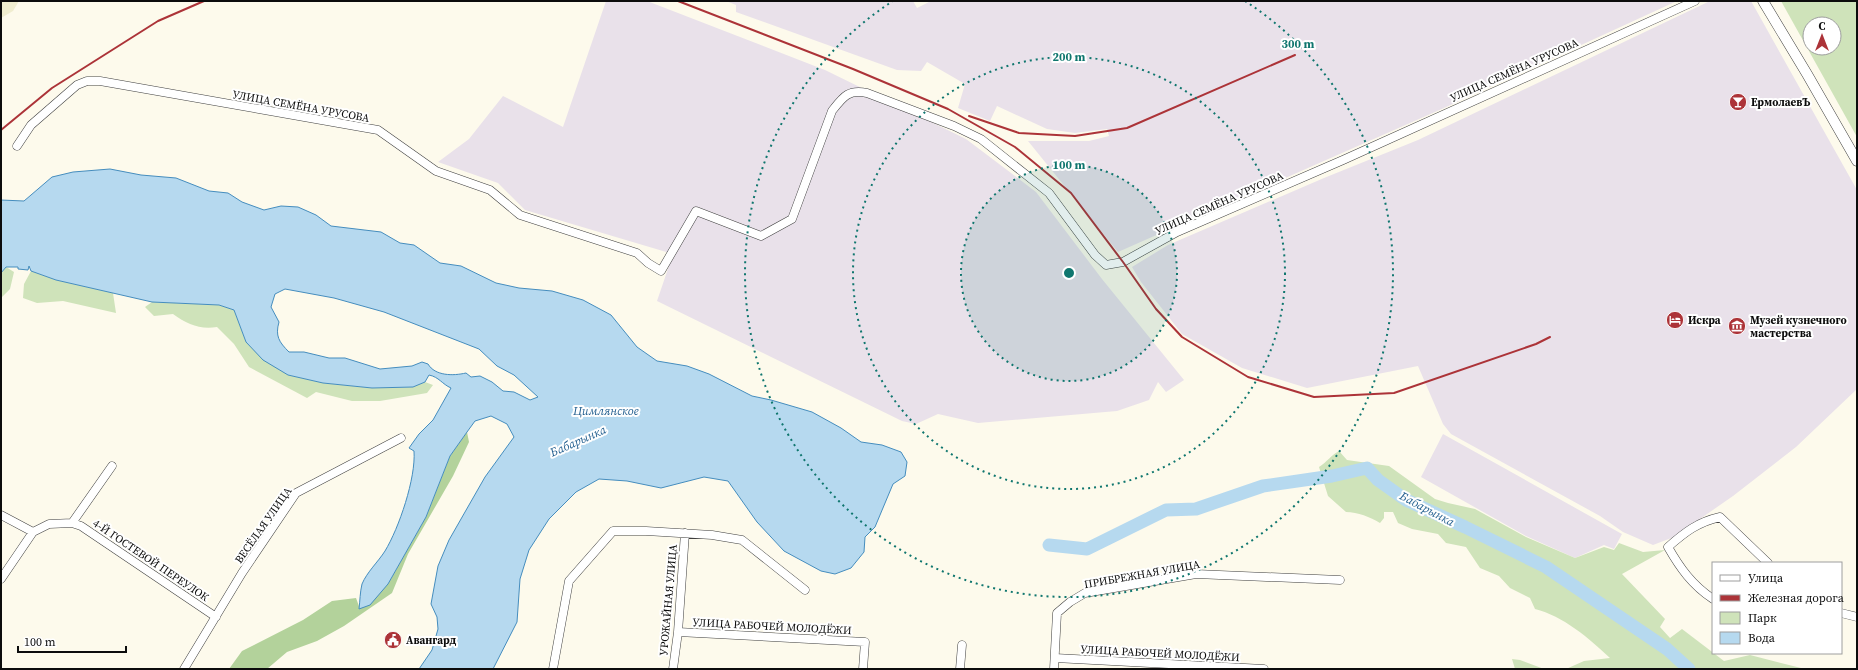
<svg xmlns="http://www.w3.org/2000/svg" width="1858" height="670" viewBox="0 0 1858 670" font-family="'Source Serif 4',serif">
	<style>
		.industrial { fill: #e9e1ea }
		.farmland { fill: #f0edcf }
		.green { fill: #cfe3ba; fill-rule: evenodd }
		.forest { fill: #b3d29b }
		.water { fill: #b6d9ef; stroke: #458dbe; fill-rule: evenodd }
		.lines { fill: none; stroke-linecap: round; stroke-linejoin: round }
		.river { stroke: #b6d9ef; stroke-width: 13 }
		.minor-casing { stroke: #3f3f3f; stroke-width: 9 }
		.tertiary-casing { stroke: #3f3f3f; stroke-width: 11 }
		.minor { stroke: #fff; stroke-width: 8 }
		.tertiary { stroke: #fff; stroke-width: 10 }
		.rail { stroke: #ac3338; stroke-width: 2 }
		.ring { fill: none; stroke: #0f766e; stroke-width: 2; stroke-dasharray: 2 4 }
		.labels { text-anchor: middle; stroke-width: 4; stroke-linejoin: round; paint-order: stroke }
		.street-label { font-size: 11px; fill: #0c0c0c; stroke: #fff }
		.poi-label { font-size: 11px; font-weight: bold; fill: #0c0c0c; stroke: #fff; text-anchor: start }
		.water-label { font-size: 12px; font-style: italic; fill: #235f8f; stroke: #fff }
		.centre { fill: #0f766e; stroke: #fff; stroke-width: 2 }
		.ring-label { font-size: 12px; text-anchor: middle; font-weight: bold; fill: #0f766e; stroke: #fff; stroke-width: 4; stroke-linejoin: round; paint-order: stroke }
	</style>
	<rect width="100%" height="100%" fill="#fdfaec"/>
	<path class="industrial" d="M 606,1 L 647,1 L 825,70 L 966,139 L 1036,192 L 1102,279 L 1184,380 L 1166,392 L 1158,382 L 1149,400 L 1117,411 L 978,423 L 938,414 L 916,424 L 902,421 L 657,301 L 673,254 L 525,210 L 498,183 L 438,162 L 469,139 L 503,96 L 563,127 Z
		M 726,1 L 913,1 L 917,8 L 931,1 L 1677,1 L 1444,108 L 1118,252 L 1028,141 L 1089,141 L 1109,136 L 1107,129 L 1075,133 L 1047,129 L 997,106 L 990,121 L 958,108 L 965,84 L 927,62 L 921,71 L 897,70 L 736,12 L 736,5 Z
		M 1710,1 L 1751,1 L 1857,190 L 1857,389 L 1796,447 L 1733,496 L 1674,537 L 1653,545 L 1623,532 L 1600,516 L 1451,434 L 1443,424 L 1418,366 L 1307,388 L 1242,368 L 1182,334 L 1141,282 L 1132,267 L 1168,245 L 1324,178 L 1418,140 Z
		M 1443,434 L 1622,534 L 1614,549 L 1604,545 L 1575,558 L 1526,536 L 1421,477 Z"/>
	<path class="farmland" d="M 1,1 L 19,1 L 13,11 L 1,18 Z"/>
	<path class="green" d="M 1781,1 L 1857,1 L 1857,137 ZM 1810,24 L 1834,24 L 1834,48 L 1810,48 Z
		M 6,267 L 14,272 L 10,289 L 1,298 L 1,273 Z
		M 31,271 L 56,280 L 113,293 L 116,313 L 63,301 L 37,303 L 23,298 L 24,284 Z
		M 152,302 L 219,305 L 234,310 L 246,342 L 288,375 L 323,383 L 372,388 L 413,387 L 425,382 L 433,385 L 427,393 L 380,401 L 352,401 L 316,392 L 307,398 L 249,367 L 234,344 L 217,327 C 200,330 187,324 173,314 L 154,316 L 145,307 Z
		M 1339,451 L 1347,460 L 1389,466 L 1435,499 L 1448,503 L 1475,509 L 1526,537 L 1575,558 L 1604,547 L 1614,550 L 1619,543 L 1643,552 L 1665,550 L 1622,574 L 1665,619 L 1660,627 L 1670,638 L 1682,629 L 1724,661 L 1750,655 L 1805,669 L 1566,669 L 1584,661 L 1610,658 C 1589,638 1563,616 1535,609 L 1530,598 L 1510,588 L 1499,576 L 1480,568 L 1466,547 L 1446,543 L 1438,534 L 1412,529 L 1398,523 L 1393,512 L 1384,512 L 1384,518 L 1380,523 C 1370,517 1358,512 1346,512 L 1328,496 L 1319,467 C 1327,462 1331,455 1339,451 Z
		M 1512,659 L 1520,660 L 1544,669 L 1515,669 Z"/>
	<path class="forest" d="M 467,432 L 469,442 L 453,476 L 408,554 L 392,593 L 344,626 L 317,641 L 287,652 L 267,669 L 229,669 L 242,651 L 303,620 L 332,601 L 356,598 L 360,609 L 388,584 L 426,517 L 450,456 Z"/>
	<path class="water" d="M 110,169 L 141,175 L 176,178 L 209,191 L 228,193 L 242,202 L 264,210 L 281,206 L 298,207 L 316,215 L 331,226 L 381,232 L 400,243 L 414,245 L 440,263 L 461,266 L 496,283 L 519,288 L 552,291 L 583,300 L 611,315 L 637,347 L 657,361 L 687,366 L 709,374 L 752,396 L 771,400 L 812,412 L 841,428 L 861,442 L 882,445 L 901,452 L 907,462 L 905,476 L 893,484 L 875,527 L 865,537 L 864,552 L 851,568 L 835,574 L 821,571 L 784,551 L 757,522 L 728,481 L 704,477 L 661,488 L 627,481 L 599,479 L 576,492 L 549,519 L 529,550 L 520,579 L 517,622 L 493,669 L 419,669 L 432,650 L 438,629 L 437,617 L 431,604 L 438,566 L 449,540 L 485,477 L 514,437 L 507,424 L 491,416 L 475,421 L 467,432 L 450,456 L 426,517 L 388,584 L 370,605 L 359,609 C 360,601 360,592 362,584 C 367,572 378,562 385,551 C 399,528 416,478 414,451 L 409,448 L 419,434 L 433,420 L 451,388 C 442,384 439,377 429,375 L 425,382 L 413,387 L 372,388 L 323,383 L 288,375 L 263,360 L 246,342 L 234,310 L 219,305 L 152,302 L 56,280 L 31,271 L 29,266 L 28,270 L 18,269 L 18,267 L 6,267 L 1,273 L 1,200 L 24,201 L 52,177 L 73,172 ZM 285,289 L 334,298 L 384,312 L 479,349 L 497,366 L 514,375 L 538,397 L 530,400 L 514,392 L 503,391 L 492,382 L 480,376 L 471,377 L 466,373 C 453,376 435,376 428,364 L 422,362 L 412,366 L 380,369 L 345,358 L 329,358 L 304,352 L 289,352 C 279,342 275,336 279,322 L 271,307 L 275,294 Z"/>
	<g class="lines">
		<path class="river" d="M 1049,545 L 1087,549 L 1166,510 L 1196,509 L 1263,486 L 1332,476 L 1367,468 L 1378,480 L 1406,500 L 1465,527 L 1546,567 L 1667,649 L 1689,669"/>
		<defs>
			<path id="minor" d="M 17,146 L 31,125 L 77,85 L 87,81 L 100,81 L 378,130 L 436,171 L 490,190 L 520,215 L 637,253 L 648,263 L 661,271 L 696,211 L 761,236 L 792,219 L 832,111 C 843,97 848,89 867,93 L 954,126 L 981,139 L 1049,193 L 1095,255 L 1106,265 L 1123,262 L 1177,232 L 1343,160 L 1695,1
				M 1,515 L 33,532
				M 72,523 L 81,526 L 216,617
				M 1,579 L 33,532 L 49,524 L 72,523 L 112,466
				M 1713,599 C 1692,585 1680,568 1668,547 C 1685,532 1698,522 1720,517 L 1768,563
				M 1841,613 L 1857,617
				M 678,632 L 865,642 L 863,669
				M 1055,658 L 1264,669
				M 184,669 L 242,573 L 296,493 L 401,438
				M 553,669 L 569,581 L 613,531 L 646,531 L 712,535 L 742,540 L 805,590
				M 673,669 L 678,632 L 685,533
				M 960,669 L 962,645
				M 1054,669 L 1057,613 L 1070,602 L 1085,593 L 1196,574 L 1340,580"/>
			<path id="tertiary" d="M 1763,1 L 1807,74 L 1857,161"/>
		</defs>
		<use href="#minor" class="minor-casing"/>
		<use href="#tertiary" class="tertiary-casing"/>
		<use href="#minor" class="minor"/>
		<use href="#tertiary" class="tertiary"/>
		<path class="rail" d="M 678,1 L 853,69 L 948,109 L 1015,147 L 1071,193 L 1123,262 L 1156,309 L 1182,337 L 1248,377 L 1314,397 L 1394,393 L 1536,344 L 1550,337
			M 969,116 L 1019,133 L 1075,136 L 1127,128 L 1295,55
			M 1,130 L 52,88 L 158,21 L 204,1"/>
	</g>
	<circle cx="1069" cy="273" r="108" fill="#0f766e" fill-opacity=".12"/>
	<g class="ring">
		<circle cx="1069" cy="273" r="108"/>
		<circle cx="1069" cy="273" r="216"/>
		<path d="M1245 1A324 324 0 1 1 893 1"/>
	</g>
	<defs>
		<symbol id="bar-disc" viewBox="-11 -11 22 22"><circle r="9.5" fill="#ac3338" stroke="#fff"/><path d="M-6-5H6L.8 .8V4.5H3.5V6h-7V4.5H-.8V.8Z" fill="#fff"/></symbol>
		<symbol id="hotel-disc" viewBox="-11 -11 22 22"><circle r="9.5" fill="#ac3338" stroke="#fff"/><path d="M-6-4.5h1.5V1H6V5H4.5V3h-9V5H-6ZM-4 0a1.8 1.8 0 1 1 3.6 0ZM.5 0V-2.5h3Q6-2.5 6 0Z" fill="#fff"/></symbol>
		<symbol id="museum-disc" viewBox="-11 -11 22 22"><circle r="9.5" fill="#ac3338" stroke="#fff"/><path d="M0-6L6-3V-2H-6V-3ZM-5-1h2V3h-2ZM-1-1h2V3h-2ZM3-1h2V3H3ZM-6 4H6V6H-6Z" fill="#fff"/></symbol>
		<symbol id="civic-disc" viewBox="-11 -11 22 22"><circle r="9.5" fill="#ac3338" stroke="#fff"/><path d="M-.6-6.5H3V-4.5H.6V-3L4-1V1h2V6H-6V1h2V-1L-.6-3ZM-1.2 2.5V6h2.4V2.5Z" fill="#fff"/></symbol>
	</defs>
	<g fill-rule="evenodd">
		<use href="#bar-disc" x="1728" y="92" width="20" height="20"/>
		<use href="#hotel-disc" x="1665" y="310" width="20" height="20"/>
		<use href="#museum-disc" x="1727" y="316" width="20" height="20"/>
		<use href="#civic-disc" x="383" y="630" width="20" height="20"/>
	</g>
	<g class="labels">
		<g class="street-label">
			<text transform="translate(1514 70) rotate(-24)" y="4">УЛИЦА СЕМЁНА УРУСОВА</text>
			<text transform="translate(301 106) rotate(10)" y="4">УЛИЦА СЕМЁНА УРУСОВА</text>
			<text transform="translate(1219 203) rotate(-24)" y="4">УЛИЦА СЕМЁНА УРУСОВА</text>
			<text transform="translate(263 525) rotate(-55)" y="4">ВЕСЁЛАЯ УЛИЦА</text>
			<text transform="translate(151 560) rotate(34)" y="4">4-Й ГОСТЕВОЙ ПЕРЕУЛОК</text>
			<text transform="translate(1142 574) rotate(-10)" y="4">ПРИБРЕЖНАЯ УЛИЦА</text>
			<text transform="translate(668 600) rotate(-85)" y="4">УРОЖАЙНАЯ УЛИЦА</text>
			<text transform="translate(772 626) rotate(3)" y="4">УЛИЦА РАБОЧЕЙ МОЛОДЁЖИ</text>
			<text transform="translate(1160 653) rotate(3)" y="4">УЛИЦА РАБОЧЕЙ МОЛОДЁЖИ</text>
		</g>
		<g class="poi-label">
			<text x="1751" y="106">ЕрмолаевЪ</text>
			<text x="1688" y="324">Искра</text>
			<text x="1750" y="324">Музей кузнечного<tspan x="1750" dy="13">мастерства</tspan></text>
			<text x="406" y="644">Авангард</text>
		</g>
		<g class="water-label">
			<text x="606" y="415">Цимлянское</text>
			<text transform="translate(578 441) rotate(-24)" y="4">Бабарынка</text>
			<text transform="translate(1427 509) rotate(28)" y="4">Бабарынка</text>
		</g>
	</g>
	<circle cx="1069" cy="273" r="6" class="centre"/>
	<g class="ring-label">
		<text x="1298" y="48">300 m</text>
		<text x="1069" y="61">200 m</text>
		<text x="1069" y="169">100 m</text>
	</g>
	<rect width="1858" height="670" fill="none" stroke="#0c0c0c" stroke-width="4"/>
	<rect x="1712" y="562" width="130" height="92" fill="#ffffff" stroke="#9e9e9e"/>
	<rect x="1720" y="575" width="20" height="6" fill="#ffffff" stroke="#9e9e9e"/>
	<text x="1748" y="582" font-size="12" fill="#0c0c0c">Улица</text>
	<rect x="1720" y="595" width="20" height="6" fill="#ac3338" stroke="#9e9e9e"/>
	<text x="1748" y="602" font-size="12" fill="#0c0c0c">Железная дорога</text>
	<rect x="1720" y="612" width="20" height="12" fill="#cfe3ba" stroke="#9e9e9e"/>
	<text x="1748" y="622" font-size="12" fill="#0c0c0c">Парк</text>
	<rect x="1720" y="632" width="20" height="12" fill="#b6d9ef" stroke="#9e9e9e"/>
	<text x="1748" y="642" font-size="12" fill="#0c0c0c">Вода</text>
	<g transform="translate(1822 36)"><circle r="19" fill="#ffffff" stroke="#9e9e9e"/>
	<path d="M0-3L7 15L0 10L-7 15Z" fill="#ac3338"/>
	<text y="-6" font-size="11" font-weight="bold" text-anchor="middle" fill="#0c0c0c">С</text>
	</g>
	<path d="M18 646v6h108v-6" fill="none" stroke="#0c0c0c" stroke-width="2"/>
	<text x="24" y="646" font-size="12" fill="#0c0c0c" stroke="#ffffff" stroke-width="3" paint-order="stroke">100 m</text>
</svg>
